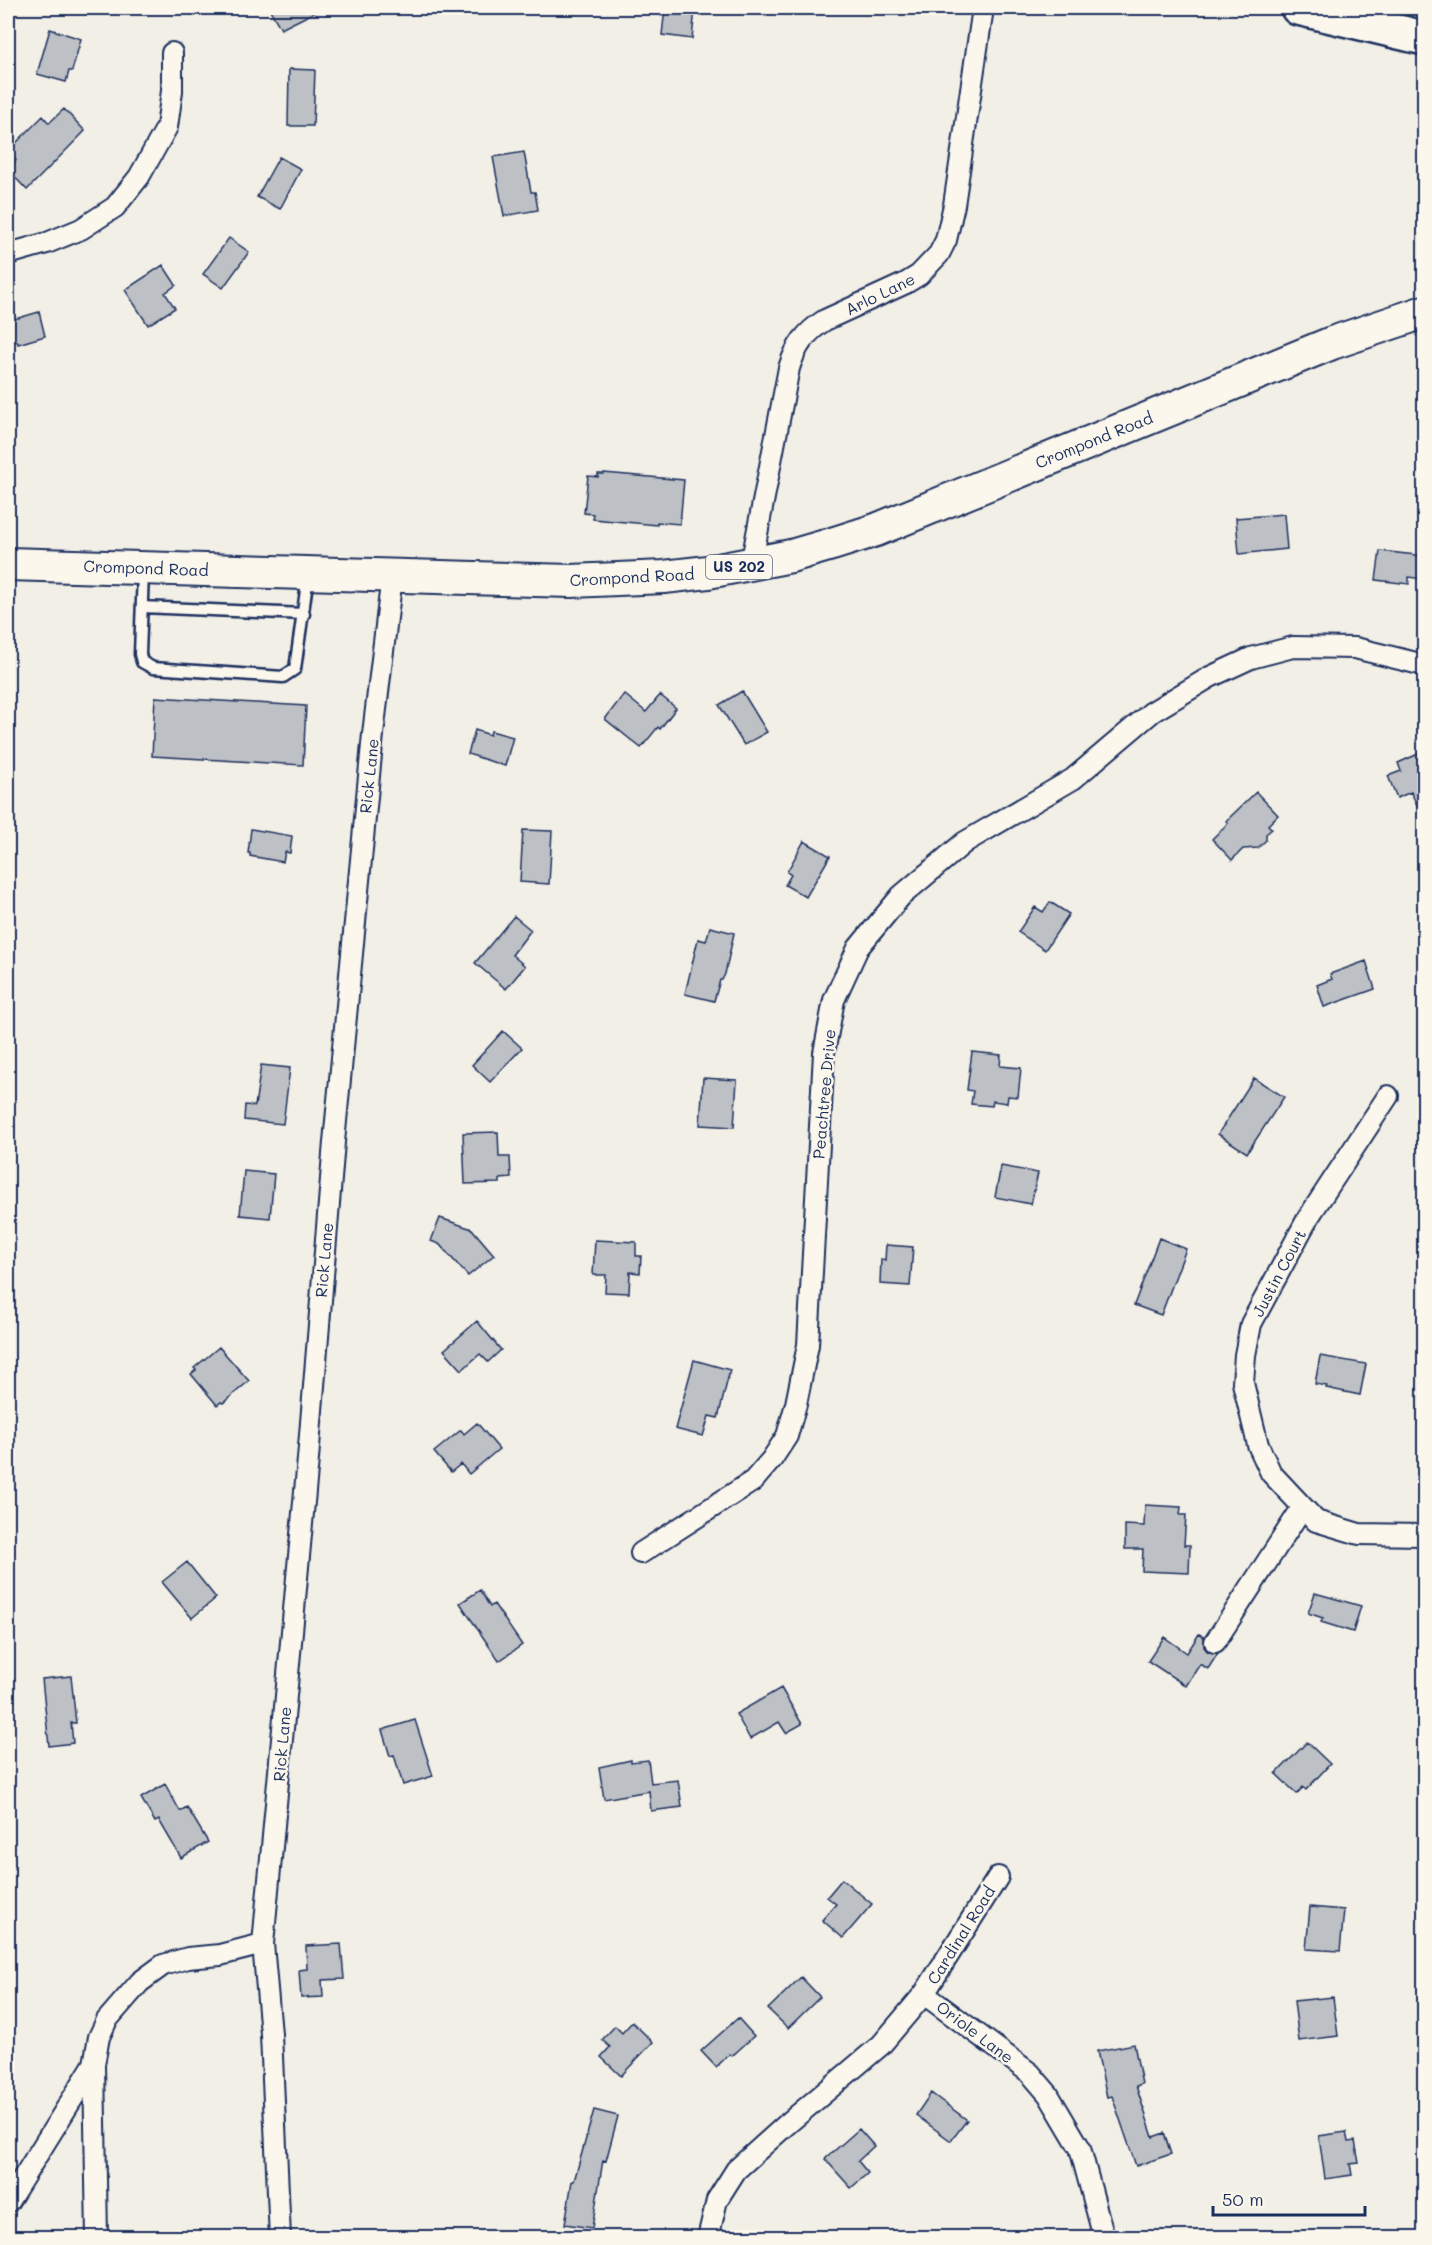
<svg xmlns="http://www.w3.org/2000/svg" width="1432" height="2245" viewBox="0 0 1432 2245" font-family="Mali,sans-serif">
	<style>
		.building { fill: #bdc0c4; stroke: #1b2f5e; stroke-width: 1.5 }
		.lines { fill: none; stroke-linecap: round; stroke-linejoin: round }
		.lane-casing { stroke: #1b2f5e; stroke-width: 15 }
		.street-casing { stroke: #1b2f5e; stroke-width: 24 }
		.primary-casing { stroke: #1b2f5e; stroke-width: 36 }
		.highway-casing { stroke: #1b2f5e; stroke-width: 38 }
		.lane { stroke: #fbf7ec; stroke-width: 10 }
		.street { stroke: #fbf7ec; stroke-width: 20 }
		.primary { stroke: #fbf7ec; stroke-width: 32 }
		.highway { stroke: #fbf7ec; stroke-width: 33 }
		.labels { text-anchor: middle; stroke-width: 5; stroke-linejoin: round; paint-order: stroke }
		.shield { fill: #fbf7ec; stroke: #5e6b89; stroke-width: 1.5 }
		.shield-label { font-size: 15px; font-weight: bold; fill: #1b2f5e }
		.street-label { font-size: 16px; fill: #1b2f5e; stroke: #fbf7ec }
	</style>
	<rect width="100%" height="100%" fill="#f2efe6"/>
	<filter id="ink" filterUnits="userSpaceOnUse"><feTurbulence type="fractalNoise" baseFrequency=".0167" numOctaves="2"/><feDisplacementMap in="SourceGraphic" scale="12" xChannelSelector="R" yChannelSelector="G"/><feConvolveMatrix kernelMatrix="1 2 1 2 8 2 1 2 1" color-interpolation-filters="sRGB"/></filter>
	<g filter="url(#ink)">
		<path class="building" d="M 269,8 L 323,8 L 281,29 Z
			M 665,8 L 695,8 L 692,39 L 662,35 Z
			M 50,29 L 81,39 L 72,71 L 69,71 L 66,82 L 37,74 Z
			M 289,69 L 315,70 L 313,126 L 288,126 Z
			M 64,109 L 85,131 L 27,190 L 8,170 L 16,160 L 8,151 L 43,116 L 49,123 Z
			M 524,152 L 531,192 L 535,192 L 538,210 L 504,216 L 493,157 Z
			M 279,157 L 301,169 L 280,209 L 257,197 Z
			M 229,238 L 249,252 L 223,288 L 203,274 Z
			M 163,265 L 176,285 L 165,293 L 175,308 L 148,325 L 125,290 Z
			M 39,312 L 45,336 L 18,344 L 17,341 L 8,344 L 8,321 Z
			M 604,473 L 684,480 L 680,524 L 657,522 L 657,525 L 593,519 L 593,514 L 584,513 L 588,476 L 598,477 L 598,474 L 604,474 Z
			M 1284,514 L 1287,549 L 1239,554 L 1236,518 Z
			M 1380,551 L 1425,556 L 1422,579 L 1409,577 L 1409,584 L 1376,580 Z
			M 742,691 L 767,732 L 744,745 L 719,705 Z
			M 624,694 L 646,712 L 660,695 L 676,708 L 660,729 L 658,727 L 641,748 L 605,719 Z
			M 155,697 L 306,706 L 303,765 L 152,756 Z
			M 475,730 L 490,735 L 491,731 L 513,737 L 505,766 L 468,754 Z
			M 1425,751 L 1425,823 L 1411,792 L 1397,798 L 1388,776 L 1401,771 L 1398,763 Z
			M 1256,792 L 1278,815 L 1268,825 L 1272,829 L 1266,834 L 1266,840 L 1258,848 L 1243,849 L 1232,860 L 1212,839 L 1228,823 L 1226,821 Z
			M 251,829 L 292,836 L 290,853 L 285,852 L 283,862 L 250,856 L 250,853 L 248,853 Z
			M 523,830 L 552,831 L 549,884 L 520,882 Z
			M 804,841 L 830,856 L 806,897 L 785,885 L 791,875 L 787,872 Z
			M 1050,902 L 1069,914 L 1045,950 L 1018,932 L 1035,907 L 1043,912 Z
			M 514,916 L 531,930 L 512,955 L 525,966 L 506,989 L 475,963 Z
			M 710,927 L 734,933 L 725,974 L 722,980 L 720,980 L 714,1001 L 685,994 L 698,939 L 706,941 Z
			M 1366,961 L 1375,989 L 1324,1007 L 1317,985 L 1332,979 L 1330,974 Z
			M 503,1031 L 522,1048 L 490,1082 L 472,1065 Z
			M 972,1052 L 1001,1055 L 1000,1066 L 1021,1068 L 1018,1097 L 1008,1096 L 1007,1103 L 993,1101 L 992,1106 L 971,1104 L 973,1091 L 967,1090 Z
			M 261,1065 L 290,1068 L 283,1124 L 244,1120 L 245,1105 L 255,1106 Z
			M 703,1078 L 737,1080 L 734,1127 L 700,1125 Z
			M 1254,1078 L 1284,1097 L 1247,1153 L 1218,1134 Z
			M 498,1132 L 499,1157 L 510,1157 L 511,1178 L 500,1179 L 500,1183 L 465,1184 L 463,1133 Z
			M 1001,1166 L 1038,1173 L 1031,1204 L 995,1197 Z
			M 244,1171 L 274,1174 L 270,1218 L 240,1215 Z
			M 440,1218 L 472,1229 L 494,1255 L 468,1276 L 439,1244 L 431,1241 Z
			M 1159,1238 L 1186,1249 L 1161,1315 L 1134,1305 Z
			M 595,1240 L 636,1242 L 636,1256 L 641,1256 L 640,1273 L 630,1272 L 629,1293 L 605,1292 L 606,1275 L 593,1275 Z
			M 886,1245 L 913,1247 L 910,1286 L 880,1284 L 881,1259 L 885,1260 Z
			M 477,1321 L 501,1350 L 488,1362 L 480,1354 L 462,1370 L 444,1350 Z
			M 219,1347 L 249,1381 L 223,1403 L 221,1402 L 217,1405 L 191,1374 L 196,1370 L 194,1368 Z
			M 1320,1356 L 1366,1364 L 1360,1395 L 1326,1388 L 1327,1386 L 1315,1384 Z
			M 694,1360 L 730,1370 L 718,1418 L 709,1416 L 703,1436 L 675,1429 Z
			M 477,1423 L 499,1449 L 469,1474 L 461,1464 L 451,1472 L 434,1452 L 461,1430 L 464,1434 Z
			M 1145,1505 L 1181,1507 L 1180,1515 L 1186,1515 L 1184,1545 L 1190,1545 L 1189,1573 L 1142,1571 L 1143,1549 L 1125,1549 L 1125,1525 L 1144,1526 Z
			M 187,1562 L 216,1598 L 192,1618 L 162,1582 Z
			M 480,1590 L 490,1607 L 494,1604 L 522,1645 L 499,1661 L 460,1603 Z
			M 1315,1593 L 1361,1606 L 1353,1632 L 1321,1622 L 1323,1618 L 1308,1613 Z
			M 1199,1634 L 1204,1637 L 1204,1647 L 1208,1652 L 1218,1653 L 1208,1669 L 1200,1664 L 1186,1686 L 1148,1661 L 1164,1637 L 1187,1653 Z
			M 71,1676 L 76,1723 L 71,1723 L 73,1743 L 49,1746 L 42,1679 Z
			M 781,1688 L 802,1724 L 786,1733 L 779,1722 L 750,1739 L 736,1714 Z
			M 415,1720 L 433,1776 L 403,1785 L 394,1755 L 390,1756 L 382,1730 Z
			M 1307,1742 L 1330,1764 L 1306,1790 L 1303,1787 L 1297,1794 L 1276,1774 Z
			M 631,1760 L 631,1762 L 648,1760 L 651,1783 L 678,1780 L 682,1807 L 651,1811 L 649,1791 L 604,1799 L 599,1767 Z
			M 165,1784 L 180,1811 L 187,1807 L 208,1842 L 181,1858 L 159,1820 L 155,1822 L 141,1798 Z
			M 842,1879 L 872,1904 L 843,1938 L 822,1920 L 836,1904 L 827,1897 Z
			M 1310,1907 L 1344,1910 L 1340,1951 L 1306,1949 Z
			M 341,1944 L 344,1979 L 322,1980 L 323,1997 L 301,1998 L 299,1970 L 307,1969 L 306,1946 Z
			M 801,1977 L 820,1997 L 788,2028 L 768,2009 Z
			M 1333,1997 L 1338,2036 L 1299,2041 L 1294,2001 Z
			M 738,2018 L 754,2036 L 732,2056 L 730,2054 L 716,2067 L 701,2051 Z
			M 632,2022 L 653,2042 L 621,2076 L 601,2057 L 610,2047 L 602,2040 L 615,2026 L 622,2033 Z
			M 1134,2044 L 1142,2084 L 1136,2086 L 1153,2137 L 1164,2133 L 1171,2154 L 1136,2166 L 1112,2096 L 1107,2097 L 1097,2051 Z
			M 931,2093 L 967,2120 L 951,2141 L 916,2115 Z
			M 594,2110 L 618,2116 L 606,2161 L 603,2160 L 592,2228 L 565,2224 L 572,2181 L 574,2181 Z
			M 859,2129 L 874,2146 L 858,2161 L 868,2173 L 851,2188 L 825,2159 Z
			M 1346,2132 L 1348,2142 L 1355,2141 L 1359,2163 L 1350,2164 L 1352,2175 L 1325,2179 L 1319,2136 Z"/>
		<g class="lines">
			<defs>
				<path id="lane" d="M 143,572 L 140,654 L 142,662 L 153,668 L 283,677 L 295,669 L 308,576
					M 142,607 L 304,614"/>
				<path id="street" d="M 8,254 L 47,243 L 81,229 L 115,207 L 139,177 L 167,127 L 172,91 L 172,53
					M 751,565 L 789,368 C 796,346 805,333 825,320 L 906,283 L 919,275 L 939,254 L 946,240 L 954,205 L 983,8
					M 1388,1096 L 1308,1218 L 1251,1324 L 1245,1355 L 1243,1383 L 1258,1445 L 1271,1473 L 1316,1521 L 1359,1534 L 1424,1535
					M 641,1553 L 753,1481 L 772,1459 L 787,1436 L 796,1404 L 808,1345 L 824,1053 L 834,1000 L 858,948 L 901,896 L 965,842 L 1073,779 L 1152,712 L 1210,677 L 1251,658 L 1293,647 L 1355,648 L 1424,665
					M 1215,1642 L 1302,1508
					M 924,1994 L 1030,2073 L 1048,2094 L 1080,2148 L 1104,2238
					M 8,2202 L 94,2064
					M 97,2238 L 94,2064 L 99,2037 L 107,2020 L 140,1982 L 163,1965 L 188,1958 L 220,1955 L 263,1944
					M 280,2238 L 271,2034 L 263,1944 L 308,1459 L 334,1142 L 373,734 L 392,576
					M 708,2238 L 717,2200 L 736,2170 L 786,2125 L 881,2045 L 924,1994 L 998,1877"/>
				<path id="primary" d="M 8,564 L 571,581 L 664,577 L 708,572 L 791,556 L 832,544 L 876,530 L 1332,343 L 1424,312"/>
				<path id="highway" d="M 1298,8 L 1424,38"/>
			</defs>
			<use href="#lane" class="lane-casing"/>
			<use href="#street" class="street-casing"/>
			<use href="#primary" class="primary-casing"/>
			<use href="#highway" class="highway-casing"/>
			<use href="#lane" class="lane"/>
			<use href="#street" class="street"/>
			<use href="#primary" class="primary"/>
			<use href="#highway" class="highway"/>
		</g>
	</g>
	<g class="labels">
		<rect class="shield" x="706" y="555" width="66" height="24" rx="4.5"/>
		<g class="shield-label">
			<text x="739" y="572">US 202</text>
		</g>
		<g class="street-label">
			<text transform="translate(880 294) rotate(-26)" y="6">Arlo Lane</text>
			<text transform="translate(1094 440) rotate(-22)" y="6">Crompond Road</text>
			<text transform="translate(146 568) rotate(2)" y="6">Crompond Road</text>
			<text transform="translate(632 577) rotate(-3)" y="6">Crompond Road</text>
			<text transform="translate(369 776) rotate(-84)" y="6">Rick Lane</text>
			<text transform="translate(824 1094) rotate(-85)" y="6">Peachtree Drive</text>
			<text transform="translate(324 1260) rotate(-85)" y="6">Rick Lane</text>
			<text transform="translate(1279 1273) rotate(-62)" y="6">Justin Court</text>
			<text transform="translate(282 1744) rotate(-85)" y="6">Rick Lane</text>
			<text transform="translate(961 1935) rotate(-58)" y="6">Cardinal Road</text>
			<text transform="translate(975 2032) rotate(37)" y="6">Oriole Lane</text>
		</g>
	</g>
	<rect width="1432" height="2245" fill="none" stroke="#fbf7ec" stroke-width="30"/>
	<rect x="15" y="15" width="1402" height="2215" fill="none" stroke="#1b2f5e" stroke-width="2" filter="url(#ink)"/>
	<path d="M1213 2206v9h152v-9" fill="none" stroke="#1b2f5e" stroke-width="3"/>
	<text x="1222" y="2206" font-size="18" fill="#1b2f5e" stroke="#fbf7ec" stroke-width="4.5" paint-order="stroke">50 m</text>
</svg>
